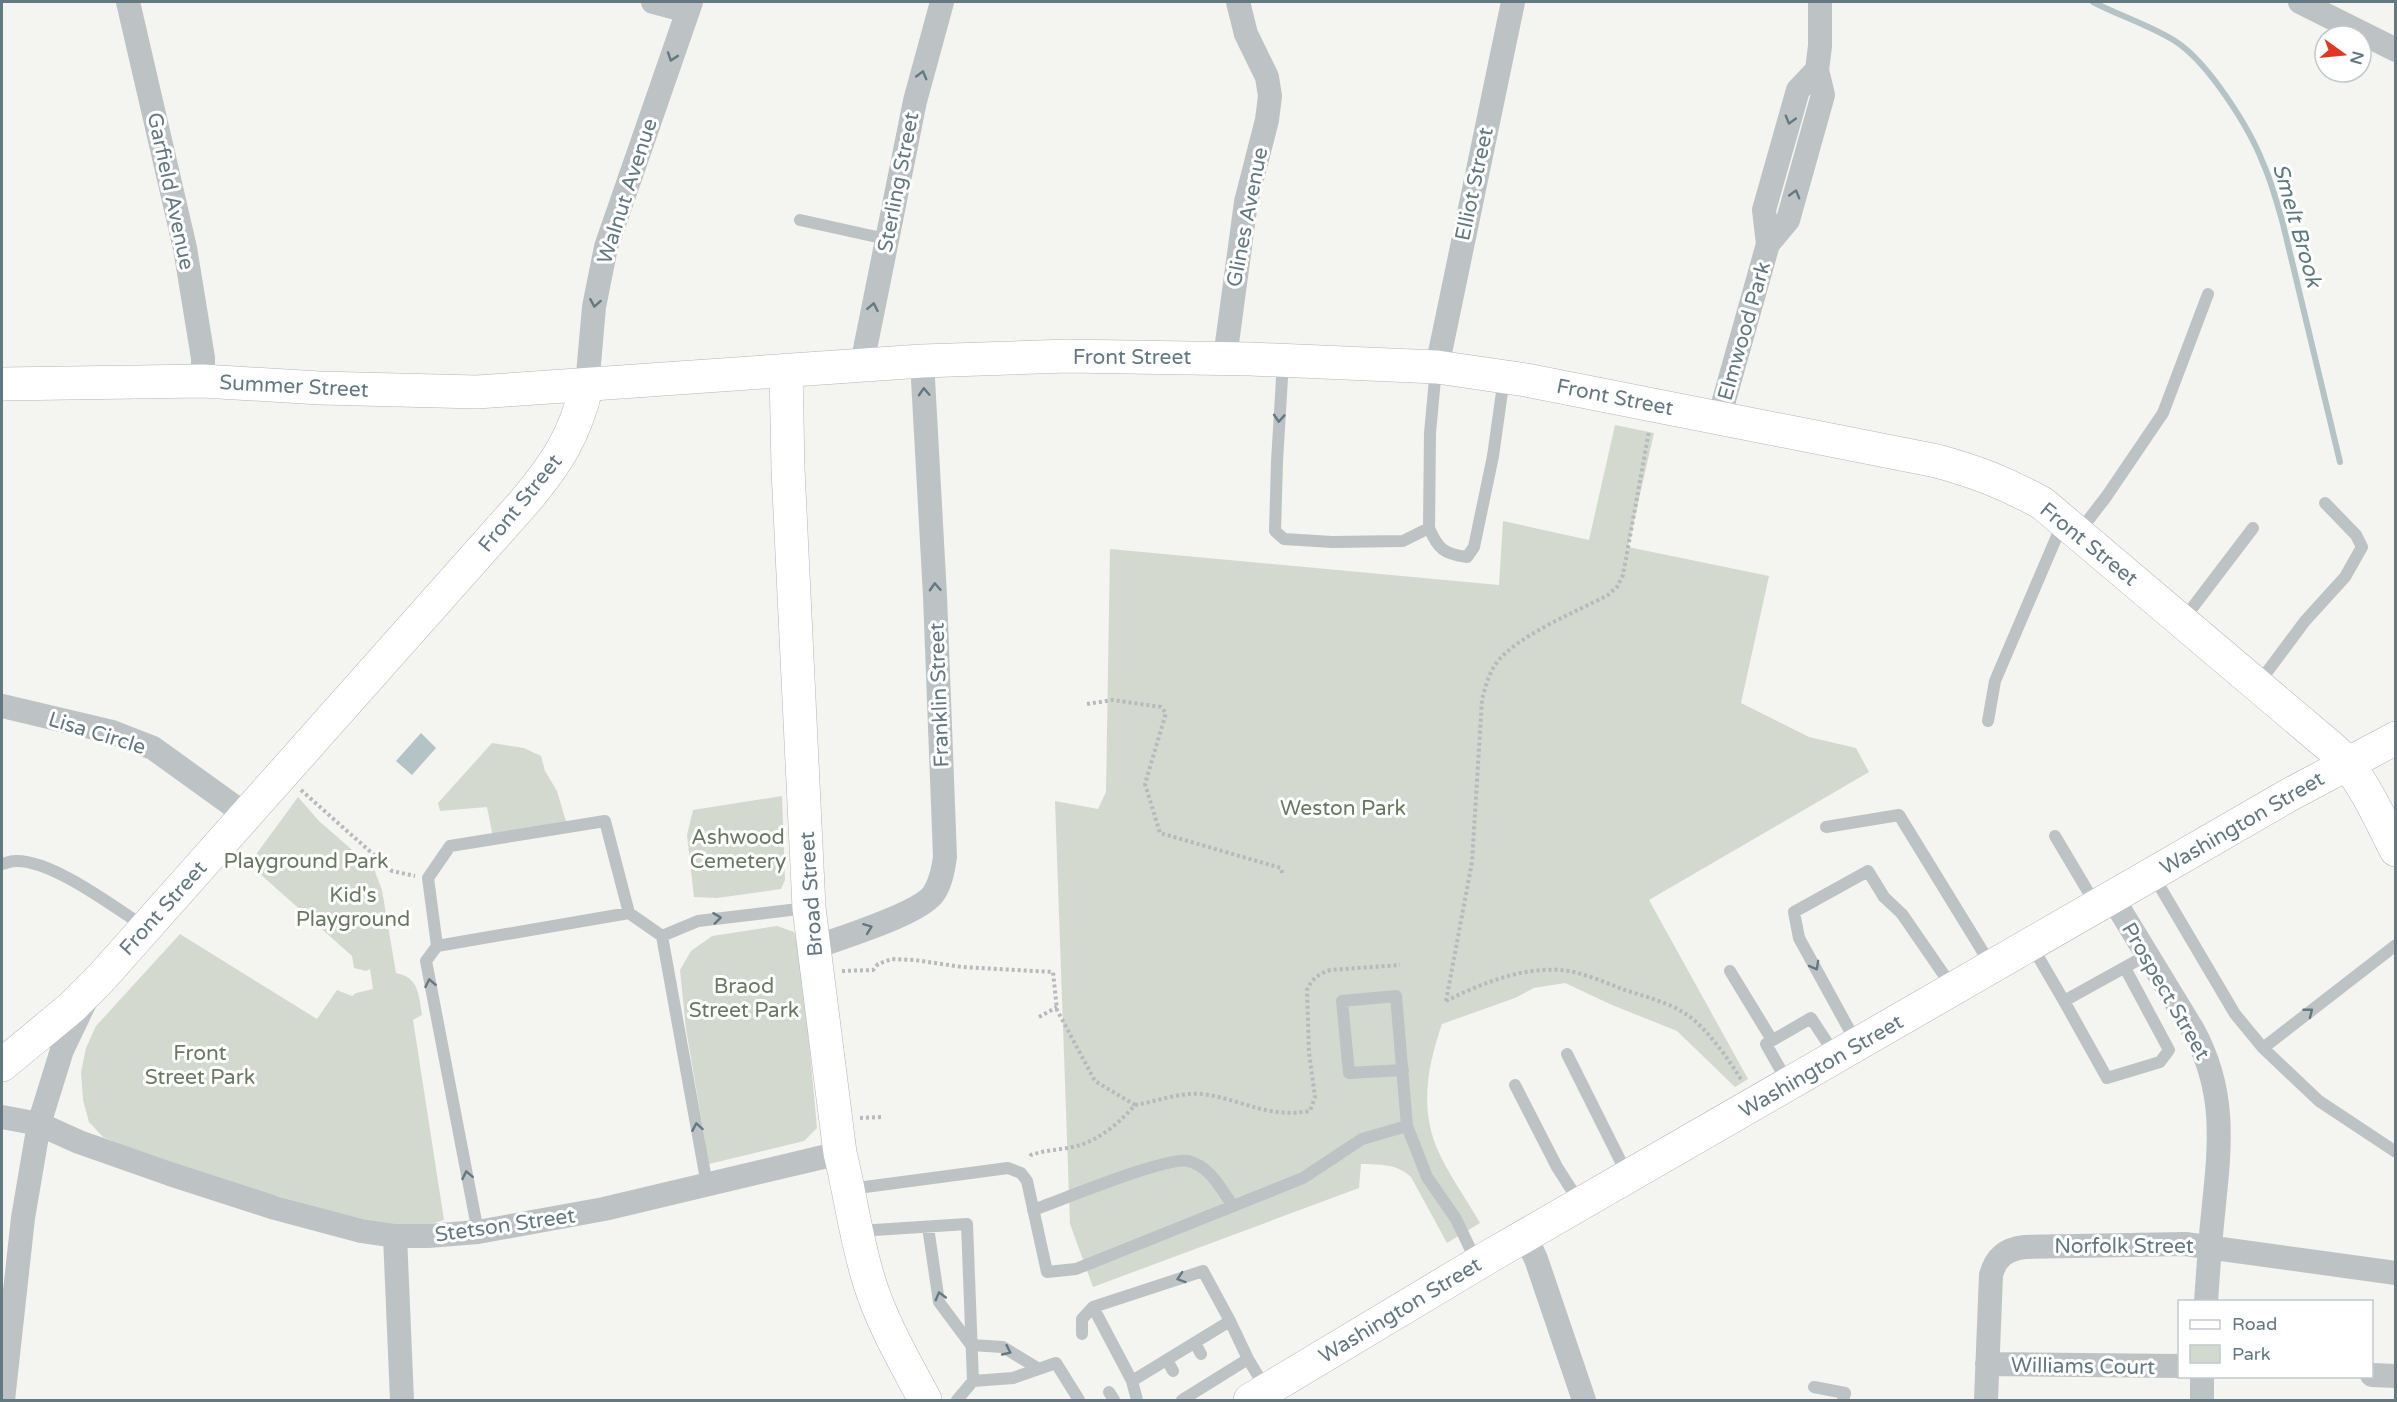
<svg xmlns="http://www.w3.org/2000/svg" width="2397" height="1402" viewBox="0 0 2397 1402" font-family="'Varela Round',sans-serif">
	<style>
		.green { fill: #d4d9cf }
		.water { fill: #b4c3c5 }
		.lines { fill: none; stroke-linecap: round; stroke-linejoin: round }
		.stream { stroke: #b4c3c5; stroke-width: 6 }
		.secondary-casing { stroke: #afb6b9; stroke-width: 34 }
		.primary-casing { stroke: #aeb4b7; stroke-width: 34 }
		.path { stroke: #b7babc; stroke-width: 4; stroke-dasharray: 3 3; stroke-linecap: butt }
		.lane { stroke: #bdc2c4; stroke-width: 12 }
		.street { stroke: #bdc2c4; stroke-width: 24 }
		.secondary { stroke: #fff; stroke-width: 33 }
		.primary { stroke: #fff; stroke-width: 33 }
		.oneway { stroke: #637881 }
		.labels { text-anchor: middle; stroke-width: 6; stroke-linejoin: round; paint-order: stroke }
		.street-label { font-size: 21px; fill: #637881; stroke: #fff }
		.park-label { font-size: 21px; fill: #6a7862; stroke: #fff }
		.water-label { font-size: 22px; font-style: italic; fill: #5f7a7f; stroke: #fff }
	</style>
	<rect width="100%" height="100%" fill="#f4f4f0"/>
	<path class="green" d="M 1615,425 L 1654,433 L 1628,547 L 1769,576 L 1741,703 L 1809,737 L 1856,748 L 1869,772 L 1649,900 L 1748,1079 L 1735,1087 L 1677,1031 L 1612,1005 L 1565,983 L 1534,988 L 1515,998 L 1442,1024 C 1428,1065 1420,1105 1436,1146 C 1446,1171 1467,1200 1480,1223 L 1447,1243 L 1411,1177 C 1396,1163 1380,1165 1361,1164 L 1359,1188 L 1093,1287 L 1070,1224 L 1055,801 L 1098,809 L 1106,792 L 1110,549 L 1499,585 L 1503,521 L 1589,540 Z
		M 492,743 L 524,748 L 541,756 L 545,771 L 557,791 L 567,825 L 493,837 L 487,807 L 440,811 L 438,803 Z
		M 782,796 L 785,880 L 781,889 L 717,898 L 694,897 L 687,835 L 693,810 Z
		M 298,797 L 319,821 L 374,869 L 382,890 L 396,973 C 419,977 419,996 422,1015 L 413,1020 L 444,1220 L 427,1225 L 394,1226 L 356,1218 L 231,1183 L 130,1149 L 103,1137 L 89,1122 L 83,1100 L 81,1072 L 86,1048 L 96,1026 L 180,934 L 317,1019 L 337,990 L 352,996 L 356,993 L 373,989 L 370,969 L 366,971 L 354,968 L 352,956 L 249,864 Z
		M 777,926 L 794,932 L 800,943 L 817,1128 L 804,1141 L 709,1164 L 686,1029 L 680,970 L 691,951 L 712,936 Z"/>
	<path class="water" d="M 421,733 L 436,748 L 412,775 L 396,761 Z"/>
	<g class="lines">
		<path class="stream" d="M 2093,2 C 2120,16 2150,25 2175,41 C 2208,62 2249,127 2263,163 C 2272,183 2277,203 2283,224 L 2340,462"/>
		<defs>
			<path id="secondary" d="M 786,370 L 788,469 L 809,908 L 840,1153 C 851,1197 856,1241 870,1284 C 883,1325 905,1362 925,1400
				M 2,384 L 203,381 L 320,388 L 477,392 L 922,361 L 1068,356 L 1250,359 L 1437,367 L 1526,380 L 1937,461 C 1977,472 2005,483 2042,503 L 2334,750 C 2363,778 2378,815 2396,850
				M 2,1065 L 72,1007 L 101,978 L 526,500 C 559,460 574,436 587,386"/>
			<path id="primary" d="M 1250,1400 L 1490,1256 L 2289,795 L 2396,738"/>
		</defs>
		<use href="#secondary" class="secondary-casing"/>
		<use href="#primary" class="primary-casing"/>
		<path class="path" d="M 1087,704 L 1113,700 L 1161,707 L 1166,713 L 1145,784 L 1160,833 L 1281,868 L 1283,876
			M 301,790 L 392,871 L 415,876
			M 842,971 L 873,970 L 878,964 L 892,959 L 915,960 L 962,967 L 1053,972 L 1057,1010 L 1095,1081 L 1135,1105 C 1121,1121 1104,1136 1083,1144 C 1067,1150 1048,1149 1031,1155 L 1029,1159
			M 1446,1001 L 1472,862 L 1482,700 C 1485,688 1488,676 1495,665 C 1515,636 1576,612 1608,595 L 1617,587 L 1623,575 L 1649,431
			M 1446,1001 C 1484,982 1531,963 1574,972 C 1590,976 1607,983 1622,989 C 1643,996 1668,1002 1686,1014 C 1706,1027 1730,1061 1742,1081
			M 1039,1017 L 1057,1007
			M 1135,1105 C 1159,1101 1185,1090 1209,1095 C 1247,1102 1269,1118 1310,1111 L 1315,1097 L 1309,1052 L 1307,990 C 1312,979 1318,974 1330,970 L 1400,965
			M 860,1118 L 883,1117"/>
		<path class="lane" d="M 800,220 L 886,239
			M 1283,361 L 1277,462 L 1275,531 L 1284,539 L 1332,542 L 1403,541 L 1429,528 L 1430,433 L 1436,368
			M 1429,528 C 1438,549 1444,554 1467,557 L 1474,547 L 1493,456 L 1504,378
			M 2079,532 L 2106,497 L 2163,413 L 2208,294
			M 2183,620 L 2253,528
			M 2258,684 L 2305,621 L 2345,577 L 2362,547 L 2356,535 L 2325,503
			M 1988,721 L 1995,681 L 2063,522
			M 1826,827 L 1899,815 L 1991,965
			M 2055,836 L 2096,905
			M 2,864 C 6,863 11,861 15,861 C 51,859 114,907 145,927
			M 2153,875 L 2235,1014 L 2263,1048 L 2319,1101 L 2396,1152
			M 662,936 L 698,921 L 807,908
			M 437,946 L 428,878 L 450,846 L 605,821 L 629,913
			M 2032,946 L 2064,1001 L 2147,955
			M 1730,971 L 1772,1040
			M 2064,1001 L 2107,1078 L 2160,1062 L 2169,1050 L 2125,968
			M 1856,1042 L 1799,938 L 1794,912 L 1868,871 L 1884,897 L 1902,914 L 1953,988
			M 2263,1048 L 2396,945
			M 1567,1054 L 1628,1176
			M 1403,1070 L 1349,1073 L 1342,1001 L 1396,996 L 1407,1126
			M 1788,1083 L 1766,1044 L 1811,1018 L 1836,1056
			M 1515,1085 L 1557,1167 L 1580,1203
			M 850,1189 L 1008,1168 L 1021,1173 L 1027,1181 L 1047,1272 L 1076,1269 L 1303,1178 L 1362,1139 L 1407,1126 L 1427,1177 L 1456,1219 L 1477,1263
			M 1033,1210 C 1059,1201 1167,1156 1188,1161 C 1210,1166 1221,1189 1233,1206
			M 928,1227 L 939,1302 L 971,1345 L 1003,1347 L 1039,1369
			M 859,1231 L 967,1224 L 973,1381 L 957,1400
			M 478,1232 L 426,961 L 437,946 L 629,913 L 662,936 L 707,1185
			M 1093,1307 L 1132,1381
			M 1082,1334 L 1082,1319 L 1093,1307 L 1203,1271 L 1230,1321
			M 1195,1343 L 1201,1354
			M 1167,1360 L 1173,1371
			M 973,1381 L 1013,1378 L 1056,1363 L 1079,1400
			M 1814,1387 L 1845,1393 L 1843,1400
			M 1109,1392 L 1114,1400
			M 1137,1400 L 1132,1381 L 1230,1321 L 1248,1359
			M 1182,1400 L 1248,1359 L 1266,1389"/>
		<path class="street" d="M 128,2 L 185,248 L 203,358 L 203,381
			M 653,2 L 687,11
			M 2300,2 L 2396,50
			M 1768,244 L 1764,210 L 1798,90 L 1817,70
			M 1225,358 L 1246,202 L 1267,120 L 1270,96 L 1267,77 L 1246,34 L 1238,2
			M 862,364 L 915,101 L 942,2
			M 1437,367 L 1513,2
			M 587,386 L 594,307 L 606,247 L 691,2
			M 1719,418 L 1768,244 L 1788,220 L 1823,95 L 1817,70 L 1820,46 L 1820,2
			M 2,706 L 112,732 L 153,748 L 246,815
			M 2112,897 L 2193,1030 C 2227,1092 2220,1146 2213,1214 C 2210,1243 2208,1272 2206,1302
			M 813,948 C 839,938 921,914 934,893 C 941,882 943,870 945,857 L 935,596 L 922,361
			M 2,1117 L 39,1124 L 79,1142 L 170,1174 L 275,1208 L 361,1231 L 395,1236 L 428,1236 L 478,1232 L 604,1209 L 840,1153
			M 395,1236 L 402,1400
			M 1525,1236 L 1536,1259 L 1584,1400
			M 1987,1364 L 2180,1366
			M 2372,1375 L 2396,1376
			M 3,1400 L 23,1218 L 39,1124 L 62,1050 L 86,1000
			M 1986,1400 L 1991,1275 C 1996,1257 2006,1249 2025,1247 L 2185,1244 L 2396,1273
			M 2202,1400 L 2202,1376"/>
		<use href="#secondary" class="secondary"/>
		<use href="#primary" class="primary"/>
	</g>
	<defs><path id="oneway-chevron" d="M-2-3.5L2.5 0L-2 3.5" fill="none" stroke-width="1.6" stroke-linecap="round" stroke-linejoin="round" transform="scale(1.5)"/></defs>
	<g class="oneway">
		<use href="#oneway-chevron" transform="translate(672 57) rotate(109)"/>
		<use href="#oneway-chevron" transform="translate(922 75) rotate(-75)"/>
		<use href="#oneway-chevron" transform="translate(1790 120) rotate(106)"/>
		<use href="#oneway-chevron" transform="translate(1795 194) rotate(-74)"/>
		<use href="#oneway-chevron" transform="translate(595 303) rotate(100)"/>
		<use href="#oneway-chevron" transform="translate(873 307) rotate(-79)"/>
		<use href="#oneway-chevron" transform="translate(924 392) rotate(-93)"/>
		<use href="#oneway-chevron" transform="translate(1279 418) rotate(94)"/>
		<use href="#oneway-chevron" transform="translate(935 587) rotate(-93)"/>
		<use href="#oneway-chevron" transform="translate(717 918) rotate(-7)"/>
		<use href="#oneway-chevron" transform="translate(868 928) rotate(-21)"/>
		<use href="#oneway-chevron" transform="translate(1815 966) rotate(61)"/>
		<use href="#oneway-chevron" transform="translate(430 983) rotate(-101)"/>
		<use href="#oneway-chevron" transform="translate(2309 1012) rotate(-38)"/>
		<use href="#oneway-chevron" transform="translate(697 1127) rotate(-100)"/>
		<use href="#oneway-chevron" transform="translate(467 1175) rotate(-101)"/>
		<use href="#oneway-chevron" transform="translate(1181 1278) rotate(162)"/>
		<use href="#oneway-chevron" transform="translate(940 1296) rotate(-105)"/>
		<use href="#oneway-chevron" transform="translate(1007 1351) rotate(25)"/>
	</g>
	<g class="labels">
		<g class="street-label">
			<text transform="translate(898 182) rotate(-79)" y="7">Sterling Street</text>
			<text transform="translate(1474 184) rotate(-78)" y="7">Elliot Street</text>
			<text transform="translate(171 191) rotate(78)" y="7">Garfield Avenue</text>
			<text transform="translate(627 191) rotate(-72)" y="7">Walnut Avenue</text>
			<text transform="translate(1247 217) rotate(-79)" y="7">Glines Avenue</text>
			<text transform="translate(1744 331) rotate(-74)" y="7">Elmwood Park</text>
			<text x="1132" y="364">Front Street</text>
			<text transform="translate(294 386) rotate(3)" y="7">Summer Street</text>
			<text transform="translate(1615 397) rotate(11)" y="7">Front Street</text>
			<text transform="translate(520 503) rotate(-51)" y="7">Front Street</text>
			<text transform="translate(2089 544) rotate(39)" y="7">Front Street</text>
			<text transform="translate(939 695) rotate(-92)" y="7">Franklin Street</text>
			<text transform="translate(97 733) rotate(17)" y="7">Lisa Circle</text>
			<text transform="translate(2242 823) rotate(-30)" y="7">Washington Street</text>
			<text transform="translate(811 894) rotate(-94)" y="7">Broad Street</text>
			<text transform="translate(163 908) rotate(-48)" y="7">Front Street</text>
			<text transform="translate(2166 991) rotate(60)" y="7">Prospect Street</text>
			<text transform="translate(1821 1066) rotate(-30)" y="7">Washington Street</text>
			<text transform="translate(505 1225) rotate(-8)" y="7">Stetson Street</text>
			<text x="2124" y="1253">Norfolk Street</text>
			<text transform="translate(1400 1310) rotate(-31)" y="7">Washington Street</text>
			<text transform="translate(2083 1366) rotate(1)" y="7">Williams Court</text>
		</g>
		<g class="park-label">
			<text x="1343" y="815">Weston Park</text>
			<text x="738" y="844">Ashwood<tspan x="738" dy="24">Cemetery</tspan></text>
			<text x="306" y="868">Playground Park</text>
			<text x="353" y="902">Kid's<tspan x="353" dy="24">Playground</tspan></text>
			<text x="744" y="993">Braod<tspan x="744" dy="24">Street Park</tspan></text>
			<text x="200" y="1060">Front<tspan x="200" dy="24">Street Park</tspan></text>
		</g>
		<g class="water-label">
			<text transform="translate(2298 225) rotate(74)" y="8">Smelt Brook</text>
		</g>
	</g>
	<rect width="2397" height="1402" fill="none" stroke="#637881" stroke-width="6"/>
	<rect x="2178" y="1300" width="195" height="78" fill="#ffffff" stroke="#c1c9cd" stroke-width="1.5"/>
	<rect x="2190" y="1320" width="30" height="9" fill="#ffffff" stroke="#c1c9cd" stroke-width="1.5"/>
	<text x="2232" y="1330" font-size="18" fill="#637881">Road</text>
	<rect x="2190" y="1345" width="30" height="18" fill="#d4d9cf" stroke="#c1c9cd" stroke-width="1.5"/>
	<text x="2232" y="1360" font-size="18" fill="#637881">Park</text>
	<g transform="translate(2343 54) rotate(105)"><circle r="28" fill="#ffffff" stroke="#c1c9cd" stroke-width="1.5"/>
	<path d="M0-4.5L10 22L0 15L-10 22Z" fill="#e03725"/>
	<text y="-9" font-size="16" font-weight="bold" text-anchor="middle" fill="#637881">N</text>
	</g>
</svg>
